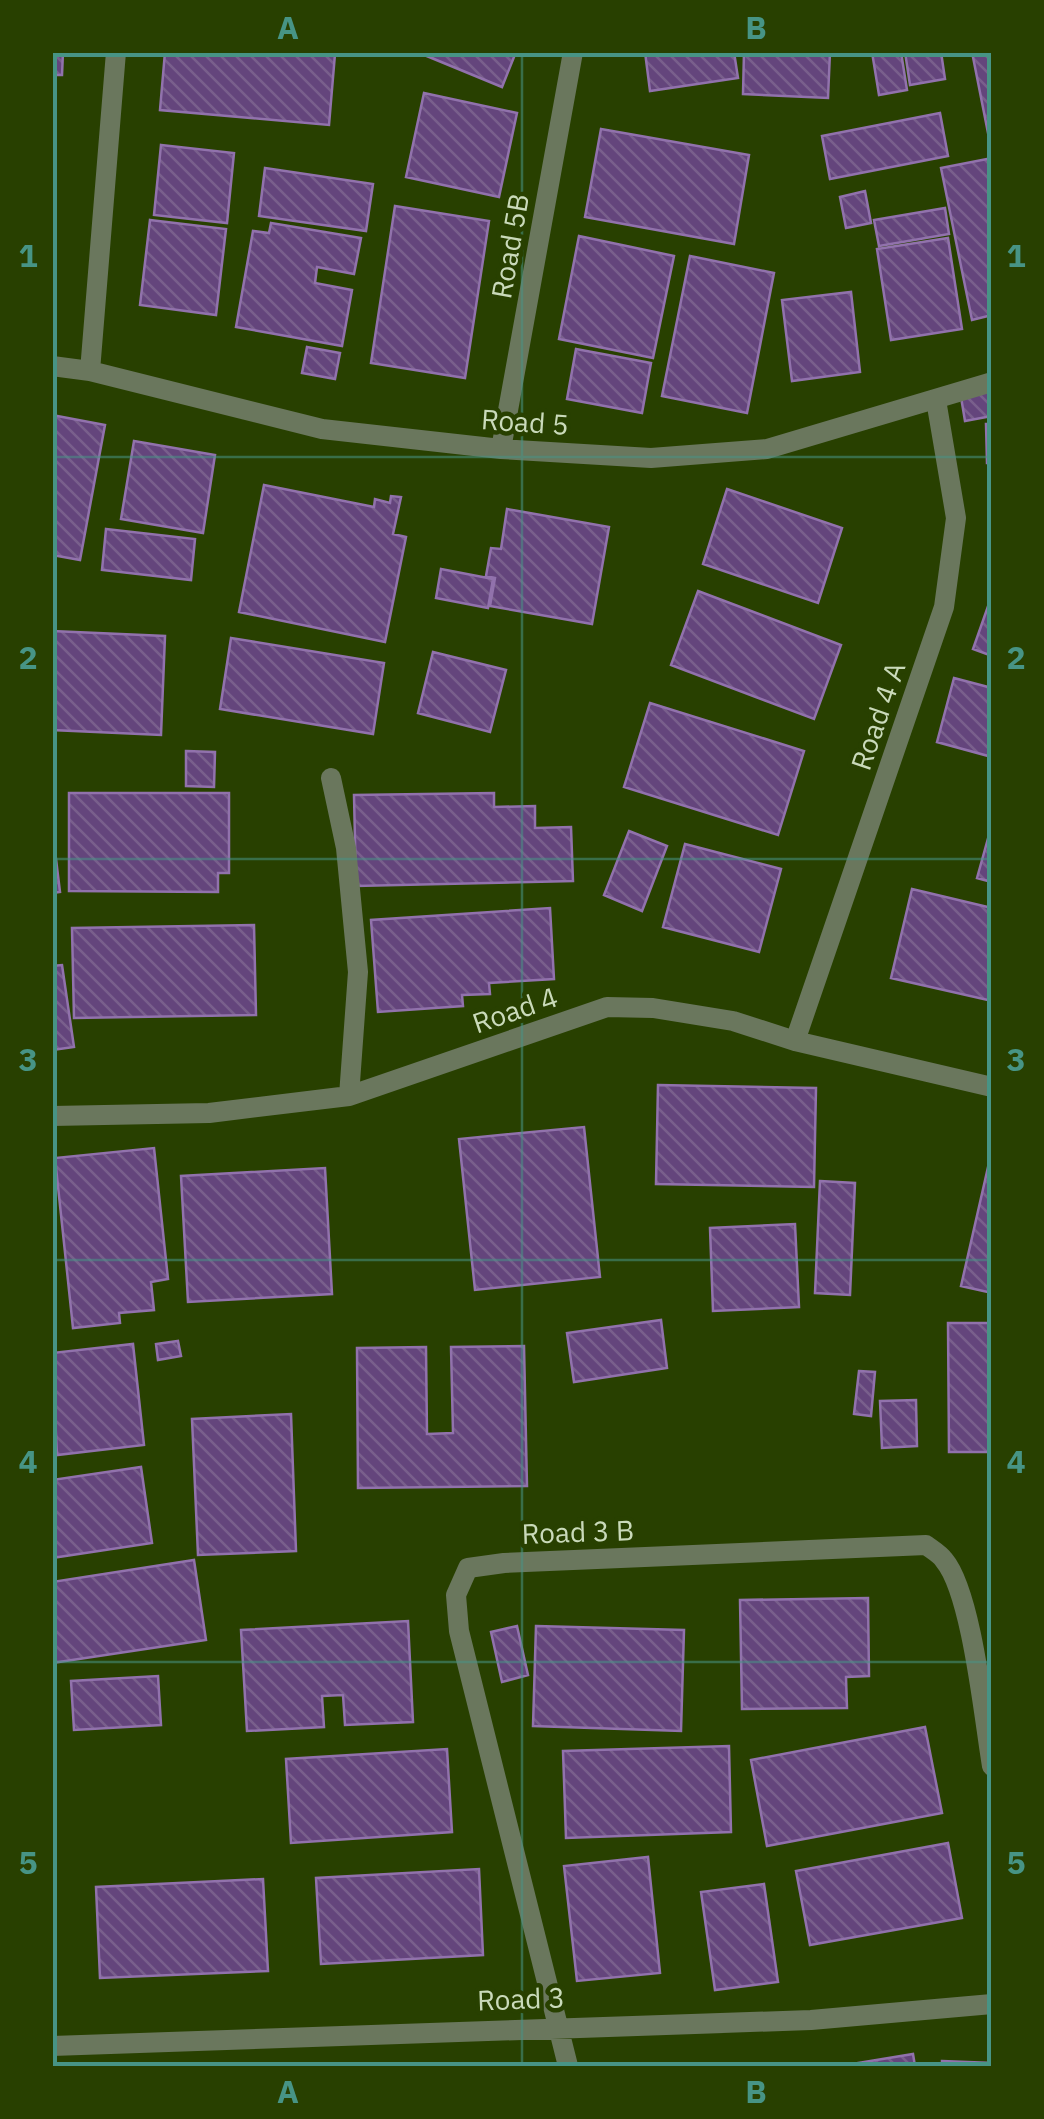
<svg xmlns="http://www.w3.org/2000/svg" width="1044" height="2119" viewBox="0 0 1044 2119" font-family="'IBM Plex Sans',sans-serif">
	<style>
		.building { fill: url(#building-back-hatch); stroke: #9172ac; stroke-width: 2.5 }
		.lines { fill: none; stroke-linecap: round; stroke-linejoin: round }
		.street { stroke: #6a775d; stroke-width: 20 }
		.grid { fill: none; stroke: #479485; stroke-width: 2.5; stroke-opacity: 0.55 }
		.labels { text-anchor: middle; stroke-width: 9; stroke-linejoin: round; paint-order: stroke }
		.street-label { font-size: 28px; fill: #cadaba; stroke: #284000 }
		.neatline { fill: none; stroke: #479485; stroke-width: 4 }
		.grid-label { font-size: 32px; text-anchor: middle; font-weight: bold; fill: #479485 }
	</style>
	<defs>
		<pattern id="building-back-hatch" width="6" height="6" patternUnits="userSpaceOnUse" patternTransform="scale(2.5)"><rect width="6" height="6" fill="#64457c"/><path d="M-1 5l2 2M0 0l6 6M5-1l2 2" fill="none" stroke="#795f8c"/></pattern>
	</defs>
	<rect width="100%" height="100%" fill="#284000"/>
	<path class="building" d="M 52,52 L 63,52 L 62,75 L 52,75 Z
		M 165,52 L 335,54 L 329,125 L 160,110 Z
		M 417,52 L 516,52 L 502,87 Z
		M 645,52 L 734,52 L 738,78 L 650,91 Z
		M 744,52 L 830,52 L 828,98 L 743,94 Z
		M 872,52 L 901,52 L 907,90 L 879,95 Z
		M 905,52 L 941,52 L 945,79 L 910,85 Z
		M 972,52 L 992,52 L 992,143 L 990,143 Z
		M 424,93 L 517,113 L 499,197 L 406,177 Z
		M 940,113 L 948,156 L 830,179 L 822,136 Z
		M 601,129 L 749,155 L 734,244 L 585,217 Z
		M 161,145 L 234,153 L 227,223 L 154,215 Z
		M 992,158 L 992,315 L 972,320 L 941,168 Z
		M 265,168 L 373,184 L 366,231 L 259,216 Z
		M 865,191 L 871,223 L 846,228 L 840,197 Z
		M 395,206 L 489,221 L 465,378 L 371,363 Z
		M 945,208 L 949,234 L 879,246 L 874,220 Z
		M 150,220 L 226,229 L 216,315 L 140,305 Z
		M 271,223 L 361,238 L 354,274 L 317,267 L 315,283 L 352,290 L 342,346 L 236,327 L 253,231 L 269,233 Z
		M 579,236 L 674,256 L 653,358 L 559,339 Z
		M 948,238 L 962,329 L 891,340 L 877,249 Z
		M 690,256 L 774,273 L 747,413 L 662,396 Z
		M 851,292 L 860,372 L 792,381 L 782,300 Z
		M 307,347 L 340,353 L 335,379 L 302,373 Z
		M 576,349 L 651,363 L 642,413 L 567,399 Z
		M 992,391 L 992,416 L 965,421 L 961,397 Z
		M 52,415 L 105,425 L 80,560 L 52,555 Z
		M 986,424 L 992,424 L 992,463 L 987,463 Z
		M 134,441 L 215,455 L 203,533 L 121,519 Z
		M 264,485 L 374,507 L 375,499 L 390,503 L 391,496 L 401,497 L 393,534 L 406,537 L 385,642 L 239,612 Z
		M 727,489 L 842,528 L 818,603 L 703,564 Z
		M 507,509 L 609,527 L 592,624 L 490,606 L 495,578 L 486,576 L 491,548 L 501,549 Z
		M 106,529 L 195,539 L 191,580 L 102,570 Z
		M 441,569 L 493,579 L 488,608 L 436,598 Z
		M 698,591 L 841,645 L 814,719 L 671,665 Z
		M 992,595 L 992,656 L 973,649 Z
		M 52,631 L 165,636 L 161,735 L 52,730 Z
		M 231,638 L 384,663 L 373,734 L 220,709 Z
		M 433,652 L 506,670 L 490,732 L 418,713 Z
		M 954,678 L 992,688 L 992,757 L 937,742 Z
		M 650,703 L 804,751 L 778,835 L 624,787 Z
		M 186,751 L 215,752 L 214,787 L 186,786 Z
		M 69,793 L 229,793 L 229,873 L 218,873 L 218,892 L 69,891 Z
		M 494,793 L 494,807 L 535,806 L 535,828 L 571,827 L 573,881 L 356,886 L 354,795 Z
		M 992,824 L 992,882 L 977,878 Z
		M 52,826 L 60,892 L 52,893 Z
		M 629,831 L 667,846 L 642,911 L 604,895 Z
		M 685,844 L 781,869 L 759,952 L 663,927 Z
		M 912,889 L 992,908 L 992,1001 L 891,978 Z
		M 550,908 L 554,979 L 489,983 L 490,994 L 462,995 L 463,1006 L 378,1012 L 371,920 Z
		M 254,925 L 256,1015 L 74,1018 L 72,928 Z
		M 62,965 L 74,1047 L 52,1050 L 52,966 Z
		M 658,1085 L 816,1088 L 814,1187 L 656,1184 Z
		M 584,1127 L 600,1277 L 475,1290 L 459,1139 Z
		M 154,1148 L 168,1279 L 151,1282 L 154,1310 L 119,1313 L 120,1323 L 73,1328 L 55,1158 Z
		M 991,1154 L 992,1154 L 992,1293 L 961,1286 Z
		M 325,1168 L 332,1294 L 188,1302 L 181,1176 Z
		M 820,1181 L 855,1183 L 850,1295 L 815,1293 Z
		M 795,1224 L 799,1307 L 713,1311 L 710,1228 Z
		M 661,1320 L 667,1368 L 574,1382 L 567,1333 Z
		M 948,1323 L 992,1323 L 992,1452 L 949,1452 Z
		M 178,1341 L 181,1356 L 158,1360 L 156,1344 Z
		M 133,1344 L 144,1445 L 57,1455 L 52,1353 Z
		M 524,1346 L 527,1486 L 358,1488 L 357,1348 L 426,1347 L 427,1434 L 453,1433 L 451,1347 Z
		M 859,1371 L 875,1372 L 871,1416 L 854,1414 Z
		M 916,1400 L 917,1446 L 882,1448 L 880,1401 Z
		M 291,1414 L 296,1551 L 198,1555 L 192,1419 Z
		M 141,1467 L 152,1543 L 52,1558 L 52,1480 Z
		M 194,1560 L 206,1640 L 52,1663 L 52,1582 Z
		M 868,1598 L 869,1676 L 846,1677 L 847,1708 L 742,1709 L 740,1600 Z
		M 408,1621 L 413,1722 L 345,1725 L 343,1695 L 322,1696 L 324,1727 L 247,1731 L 241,1630 Z
		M 517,1626 L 528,1675 L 502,1682 L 491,1632 Z
		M 536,1626 L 684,1630 L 681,1731 L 533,1726 Z
		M 158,1676 L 161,1725 L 74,1730 L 71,1681 Z
		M 925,1727 L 942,1813 L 767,1846 L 751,1760 Z
		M 729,1746 L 731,1832 L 566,1838 L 563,1751 Z
		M 447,1749 L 452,1832 L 291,1843 L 286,1759 Z
		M 948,1843 L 962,1918 L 810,1945 L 796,1871 Z
		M 648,1857 L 660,1973 L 577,1981 L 564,1866 Z
		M 479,1869 L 483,1955 L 321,1964 L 316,1878 Z
		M 263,1879 L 268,1971 L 100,1978 L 96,1887 Z
		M 764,1884 L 778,1982 L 715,1990 L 701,1892 Z
		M 913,2054 L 915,2066 L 840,2066 Z
		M 942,2061 L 992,2063 L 992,2066 L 942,2066 Z"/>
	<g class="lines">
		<path class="street" d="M 52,366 L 90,371 L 322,429 L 501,449 L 651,458 L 767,449 L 992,382
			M 90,371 L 116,52
			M 501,449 L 573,52
			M 331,778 L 346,848 L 358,972 L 349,1096
			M 795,1041 L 944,607 L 956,518 L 936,400
			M 52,1116 L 209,1113 L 349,1096 L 607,1007 L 653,1008 L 733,1021 L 795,1041 L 992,1087
			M 52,2046 L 811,2020 L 992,2004
			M 568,2066 L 459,1631 L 456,1595 L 468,1568 L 504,1563 L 926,1545 C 931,1549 940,1554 944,1560 C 972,1593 984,1719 992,1766"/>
	</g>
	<path class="grid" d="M 522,52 L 522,2066M 52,457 L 992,457M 52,859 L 992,859M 52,1260 L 992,1260M 52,1662 L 992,1662"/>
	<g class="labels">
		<g class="street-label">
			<text transform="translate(510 246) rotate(-80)" y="10">Road 5B</text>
			<text transform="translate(525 422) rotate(4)" y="10">Road 5</text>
			<text transform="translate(878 716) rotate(-71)" y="10">Road 4 A</text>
			<text transform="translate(515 1010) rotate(-19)" y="10">Road 4</text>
			<text transform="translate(578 1532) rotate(-2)" y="10">Road 3 B</text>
			<text transform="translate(521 1999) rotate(-2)" y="10">Road 3</text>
		</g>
	</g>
	<rect width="1044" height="2119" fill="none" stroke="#284000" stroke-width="110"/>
	<rect x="55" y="55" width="934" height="2009" class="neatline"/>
	<g class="grid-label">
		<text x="288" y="39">A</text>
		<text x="756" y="39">B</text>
		<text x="28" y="267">1</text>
		<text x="1016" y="267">1</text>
		<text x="28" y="669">2</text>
		<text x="1016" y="669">2</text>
		<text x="28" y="1071">3</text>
		<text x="1016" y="1071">3</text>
		<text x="28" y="1473">4</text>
		<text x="1016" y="1473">4</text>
		<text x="28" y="1874">5</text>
		<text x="1016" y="1874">5</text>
		<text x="288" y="2103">A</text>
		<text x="756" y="2103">B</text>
	</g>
</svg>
